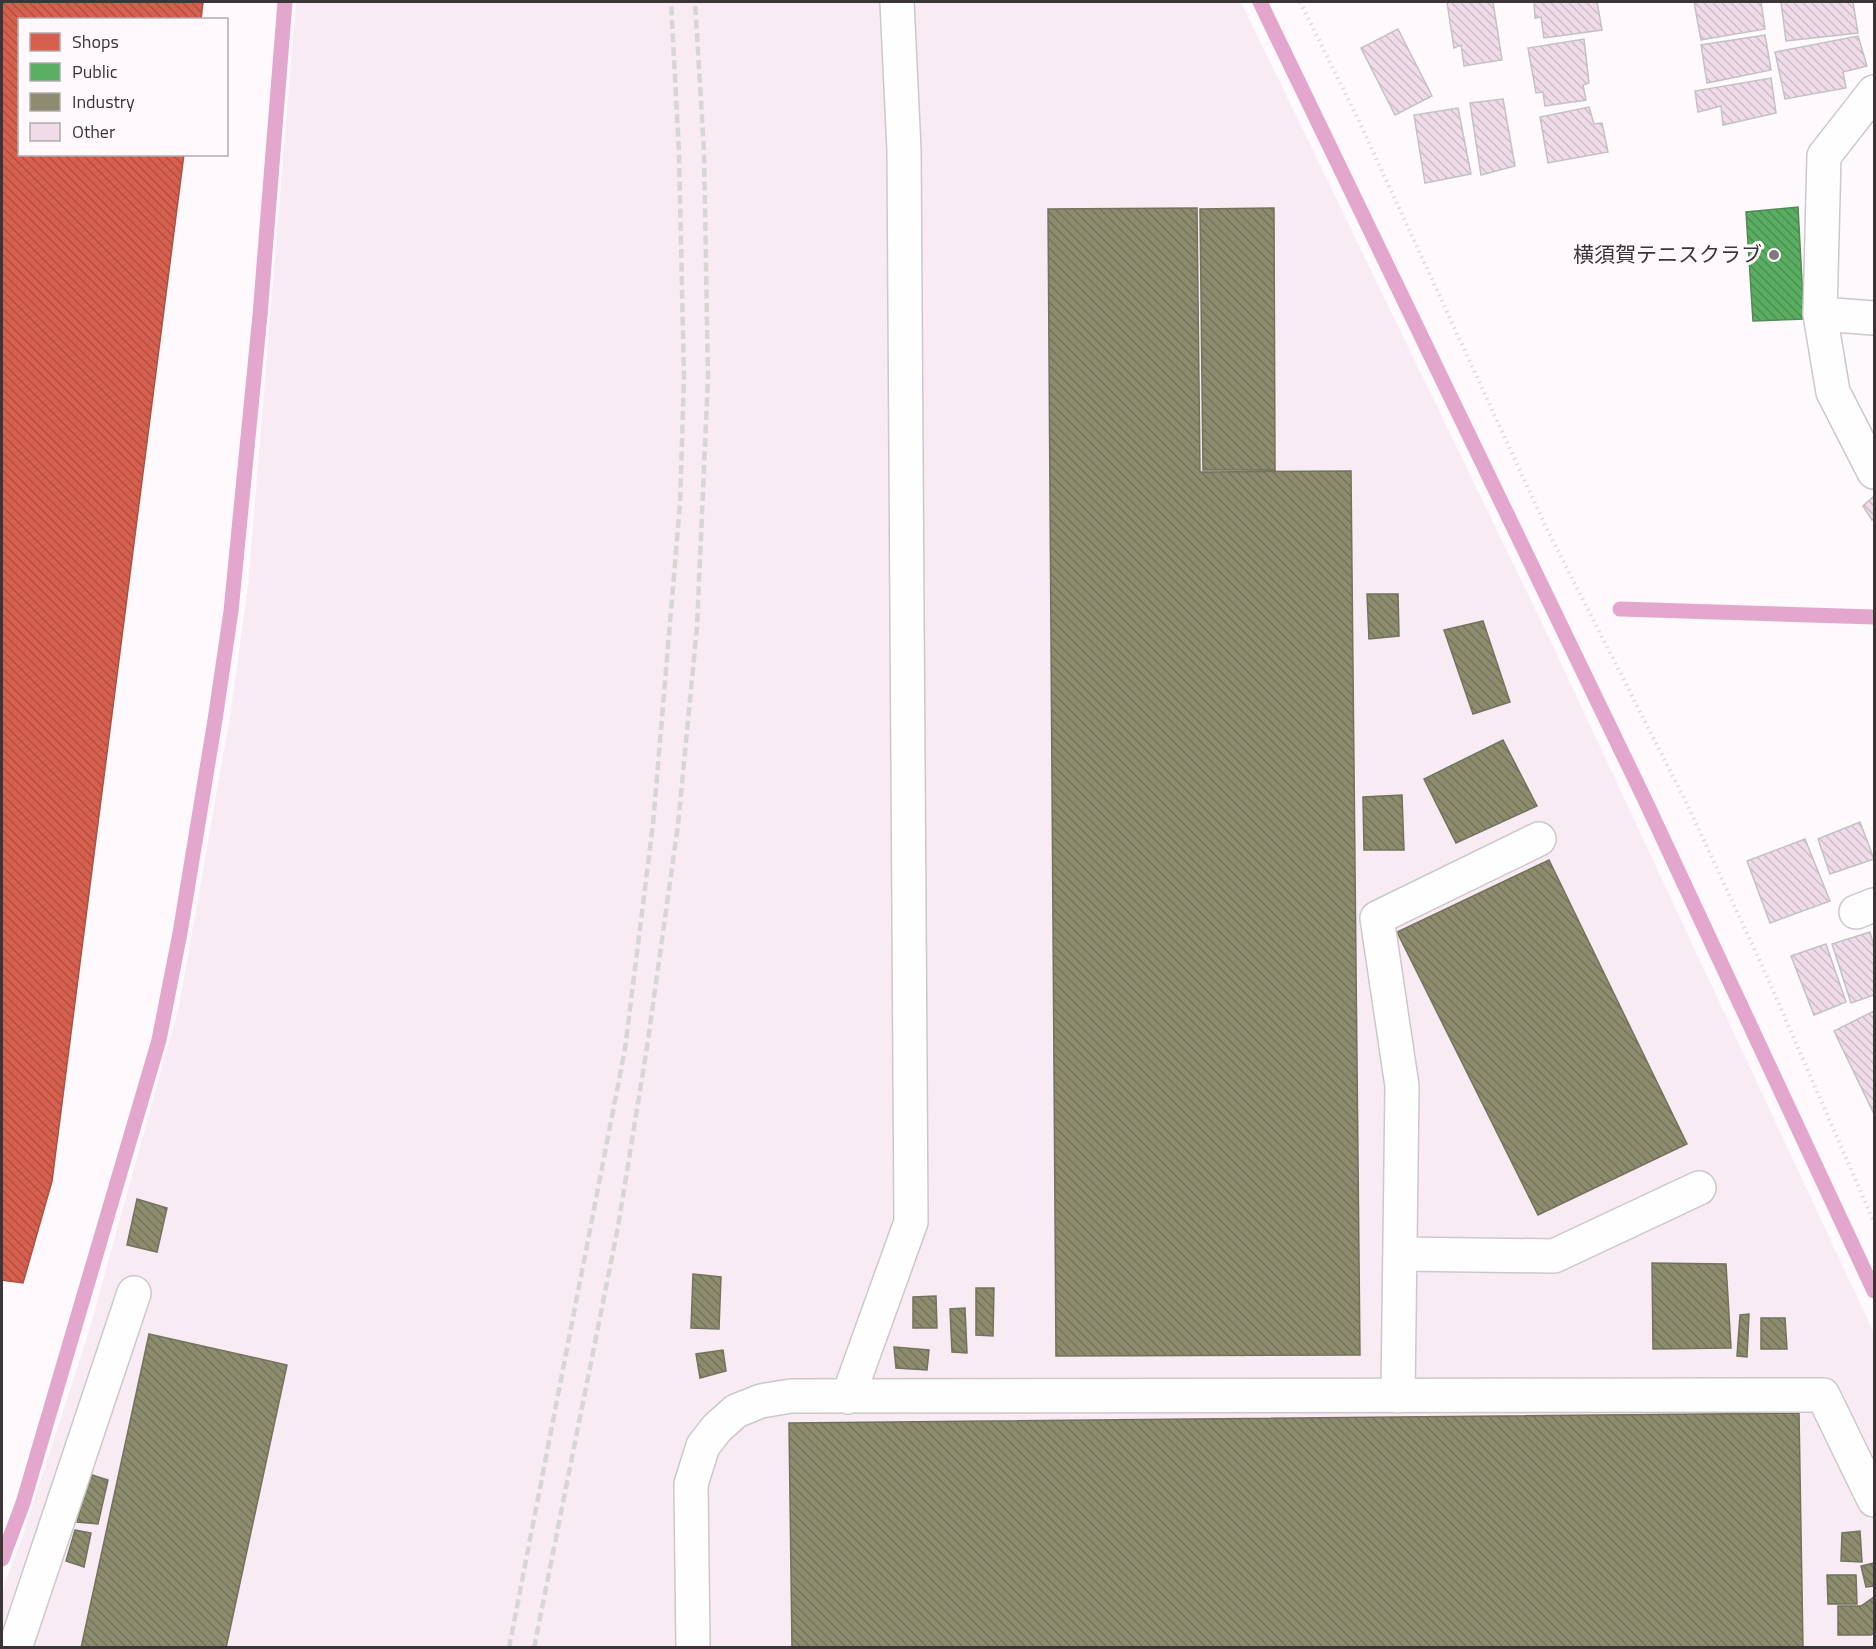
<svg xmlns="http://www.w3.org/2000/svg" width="1876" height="1649" viewBox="0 0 1876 1649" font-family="'Titillium Web','Noto Sans JP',sans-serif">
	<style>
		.built { fill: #f9ebf3 }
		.shops { fill: url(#shops-back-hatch); stroke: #a85347; stroke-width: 1.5 }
		.public { fill: url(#public-back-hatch); stroke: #518a55; stroke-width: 1.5 }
		.industry { fill: url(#industry-back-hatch); stroke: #74725e; stroke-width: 1.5 }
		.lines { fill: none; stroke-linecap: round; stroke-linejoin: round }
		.stream { stroke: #e3a7cd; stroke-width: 15 }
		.building { fill: url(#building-back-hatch); stroke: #c5c0c3; stroke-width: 1.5 }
		.minor-casing { stroke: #ccc8ca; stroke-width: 36 }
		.path { stroke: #dcdadb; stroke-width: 4; stroke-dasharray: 1.5 4.5; stroke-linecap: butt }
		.minor { stroke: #fffeff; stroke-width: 33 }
		.rail { stroke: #d7d5d6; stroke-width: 4.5; stroke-dasharray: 9 4.5; stroke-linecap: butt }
		.poi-dot { fill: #7f7a7d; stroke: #fff8fc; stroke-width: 2 }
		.labels { text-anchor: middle; stroke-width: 6; stroke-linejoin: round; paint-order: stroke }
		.poi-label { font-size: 21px; fill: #3b3538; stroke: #fff8fc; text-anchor: end }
	</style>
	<defs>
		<pattern id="shops-back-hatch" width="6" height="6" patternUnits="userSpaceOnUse" patternTransform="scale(1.5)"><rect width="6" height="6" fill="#d6604d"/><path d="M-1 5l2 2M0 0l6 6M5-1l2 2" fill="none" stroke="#af5041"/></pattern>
		<pattern id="public-back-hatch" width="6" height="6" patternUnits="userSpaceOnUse" patternTransform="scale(1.5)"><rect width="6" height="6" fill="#5aae61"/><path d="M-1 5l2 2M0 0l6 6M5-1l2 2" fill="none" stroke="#4c8e51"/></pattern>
		<pattern id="industry-back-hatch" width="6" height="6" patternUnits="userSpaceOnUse" patternTransform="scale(1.5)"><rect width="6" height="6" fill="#8c8c6e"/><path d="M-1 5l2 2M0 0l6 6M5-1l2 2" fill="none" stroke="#74735b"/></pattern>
		<pattern id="building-back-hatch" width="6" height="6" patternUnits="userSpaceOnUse" patternTransform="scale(1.5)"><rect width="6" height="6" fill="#efdce8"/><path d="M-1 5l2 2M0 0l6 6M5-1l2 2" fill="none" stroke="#cebdc8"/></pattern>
	</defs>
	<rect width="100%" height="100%" fill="#fef9fc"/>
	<path class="built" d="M 296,2 L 1241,2 L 1552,644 L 1874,1333 L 1874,1647 L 2,1648 L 2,1591 L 22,1538 L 88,1334 L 179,1006 L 230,716 L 248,586 Z"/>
	<path class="shops" d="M 2,2 L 203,2 L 201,20 L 20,20 L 20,154 L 184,154 L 52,1181 L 23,1283 L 2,1280 Z"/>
	<path class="public" d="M 1798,207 L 1804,319 L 1753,321 L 1746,212 Z"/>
	<path class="industry" d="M 1197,208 L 1200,472 L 1351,471 L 1360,1355 L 1056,1356 L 1048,209 Z
		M 1274,208 L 1275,470 L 1203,470 L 1200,209 Z
		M 1367,594 L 1398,594 L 1399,636 L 1369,639 Z
		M 1483,621 L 1510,702 L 1473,714 L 1444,630 Z
		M 1503,740 L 1537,806 L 1456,843 L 1424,779 Z
		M 1402,795 L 1404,850 L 1364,850 L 1363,797 Z
		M 1549,860 L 1687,1144 L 1538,1215 L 1397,932 Z
		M 137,1199 L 167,1208 L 157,1252 L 127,1245 Z
		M 1652,1263 L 1726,1264 L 1731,1348 L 1653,1349 Z
		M 693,1274 L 721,1277 L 719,1329 L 691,1328 Z
		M 976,1288 L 994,1288 L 993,1336 L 976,1335 Z
		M 936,1296 L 937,1328 L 913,1328 L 913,1297 Z
		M 965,1308 L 967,1353 L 952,1352 L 950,1309 Z
		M 1749,1314 L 1747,1357 L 1737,1356 L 1740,1315 Z
		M 1761,1318 L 1785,1318 L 1787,1349 L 1761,1349 Z
		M 149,1334 L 287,1365 L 226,1648 L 81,1648 Z
		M 894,1347 L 929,1350 L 927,1370 L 896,1368 Z
		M 723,1350 L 726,1371 L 700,1378 L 696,1354 Z
		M 1799,1413 L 1803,1648 L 792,1648 L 789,1423 Z
		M 89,1474 L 108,1480 L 98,1524 L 77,1522 Z
		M 75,1530 L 91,1533 L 84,1567 L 66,1561 Z
		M 1860,1531 L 1862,1562 L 1841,1561 L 1842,1533 Z
		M 1874,1563 L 1874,1586 L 1866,1587 L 1861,1566 Z
		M 1827,1575 L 1856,1575 L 1857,1604 L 1828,1604 Z
		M 1874,1597 L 1874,1633 L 1871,1635 L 1838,1635 L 1838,1606 L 1861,1606 Z"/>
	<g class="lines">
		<path class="stream" d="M 1260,2 L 1645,800 L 1874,1291
			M 1620,609 L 1874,617
			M 2,1559 L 23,1503 L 159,1040 L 180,933 L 215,720 L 231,611 L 260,315 L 285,2"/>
	</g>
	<path class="building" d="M 1447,2 L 1493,2 L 1502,60 L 1464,66 L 1461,45 L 1454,48 Z
		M 1534,2 L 1597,2 L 1602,30 L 1544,38 L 1541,17 L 1535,18 Z
		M 1694,2 L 1761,2 L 1765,29 L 1701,40 Z
		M 1781,2 L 1853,2 L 1858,33 L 1786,41 Z
		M 1398,29 L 1432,96 L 1395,115 L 1361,48 Z
		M 1765,35 L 1771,70 L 1707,83 L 1701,45 Z
		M 1858,36 L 1867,66 L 1843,72 L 1846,88 L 1785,99 L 1775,52 Z
		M 1584,39 L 1589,83 L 1583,85 L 1586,100 L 1545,106 L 1543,92 L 1536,93 L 1528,48 Z
		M 1771,78 L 1776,113 L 1723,125 L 1721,106 L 1698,112 L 1695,91 Z
		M 1503,99 L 1515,166 L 1481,175 L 1470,103 Z
		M 1589,107 L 1594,124 L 1602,123 L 1608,152 L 1548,163 L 1540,117 Z
		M 1458,108 L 1471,174 L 1425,183 L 1414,115 Z
		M 1873,497 L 1874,499 L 1874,518 L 1872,520 L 1863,506 Z
		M 1860,822 L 1874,859 L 1830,874 L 1818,839 Z
		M 1805,839 L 1830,901 L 1770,923 L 1747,861 Z
		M 1870,932 L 1874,947 L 1874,995 L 1851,1003 L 1832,944 Z
		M 1826,944 L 1846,1002 L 1814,1015 L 1791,956 Z
		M 1874,1011 L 1874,1114 L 1834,1031 Z"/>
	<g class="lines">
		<defs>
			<path id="minor" d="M 1874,92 L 1824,156 L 1820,314 L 1833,392 L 1874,472
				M 1820,314 L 1874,318
				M 1856,912 L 1874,905
				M 1400,1254 L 1554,1256 L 1699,1188
				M 1398,1396 L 1402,1086 L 1377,918 L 1539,839
				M 848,1397 L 911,1222 L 904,150 L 897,2
				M 15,1648 L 134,1293
				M 693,1648 L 691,1484 L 703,1446 L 717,1428 L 736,1411 L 761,1401 L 791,1396 L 1823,1395 L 1874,1500"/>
		</defs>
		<use href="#minor" class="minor-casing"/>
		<path class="path" d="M 1300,2 L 1359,121 L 1546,527 L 1687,804 L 1765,972 L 1874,1222"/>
		<use href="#minor" class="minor"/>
		<path class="rail" d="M 509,1648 L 625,1049 L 653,824 L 680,504 L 684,378 L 679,152 L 671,2
			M 534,1648 L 618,1227 L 647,1047 L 678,825 L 697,627 L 708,377 L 704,151 L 695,2"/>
	</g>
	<circle class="poi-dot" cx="1774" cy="255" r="6"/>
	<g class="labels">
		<g class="poi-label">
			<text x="1762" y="262">横須賀テニスクラブ</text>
		</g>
	</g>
	<rect width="1876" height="1649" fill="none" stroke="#3b3538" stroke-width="6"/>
	<rect x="18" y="18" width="210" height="138" fill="#fff8fc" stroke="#b1aaae" stroke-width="1.5"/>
	<rect x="30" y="33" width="30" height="18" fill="#d6604d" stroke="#b1aaae" stroke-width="1.5"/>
	<text x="72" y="48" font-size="18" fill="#3b3538">Shops</text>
	<rect x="30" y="63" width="30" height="18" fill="#5aae61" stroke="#b1aaae" stroke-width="1.5"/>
	<text x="72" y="78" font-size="18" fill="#3b3538">Public</text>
	<rect x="30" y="93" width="30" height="18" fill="#8c8c6e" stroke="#b1aaae" stroke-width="1.5"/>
	<text x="72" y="108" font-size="18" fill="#3b3538">Industry</text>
	<rect x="30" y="123" width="30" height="18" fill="#efdce8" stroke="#b1aaae" stroke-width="1.5"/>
	<text x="72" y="138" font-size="18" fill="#3b3538">Other</text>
</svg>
